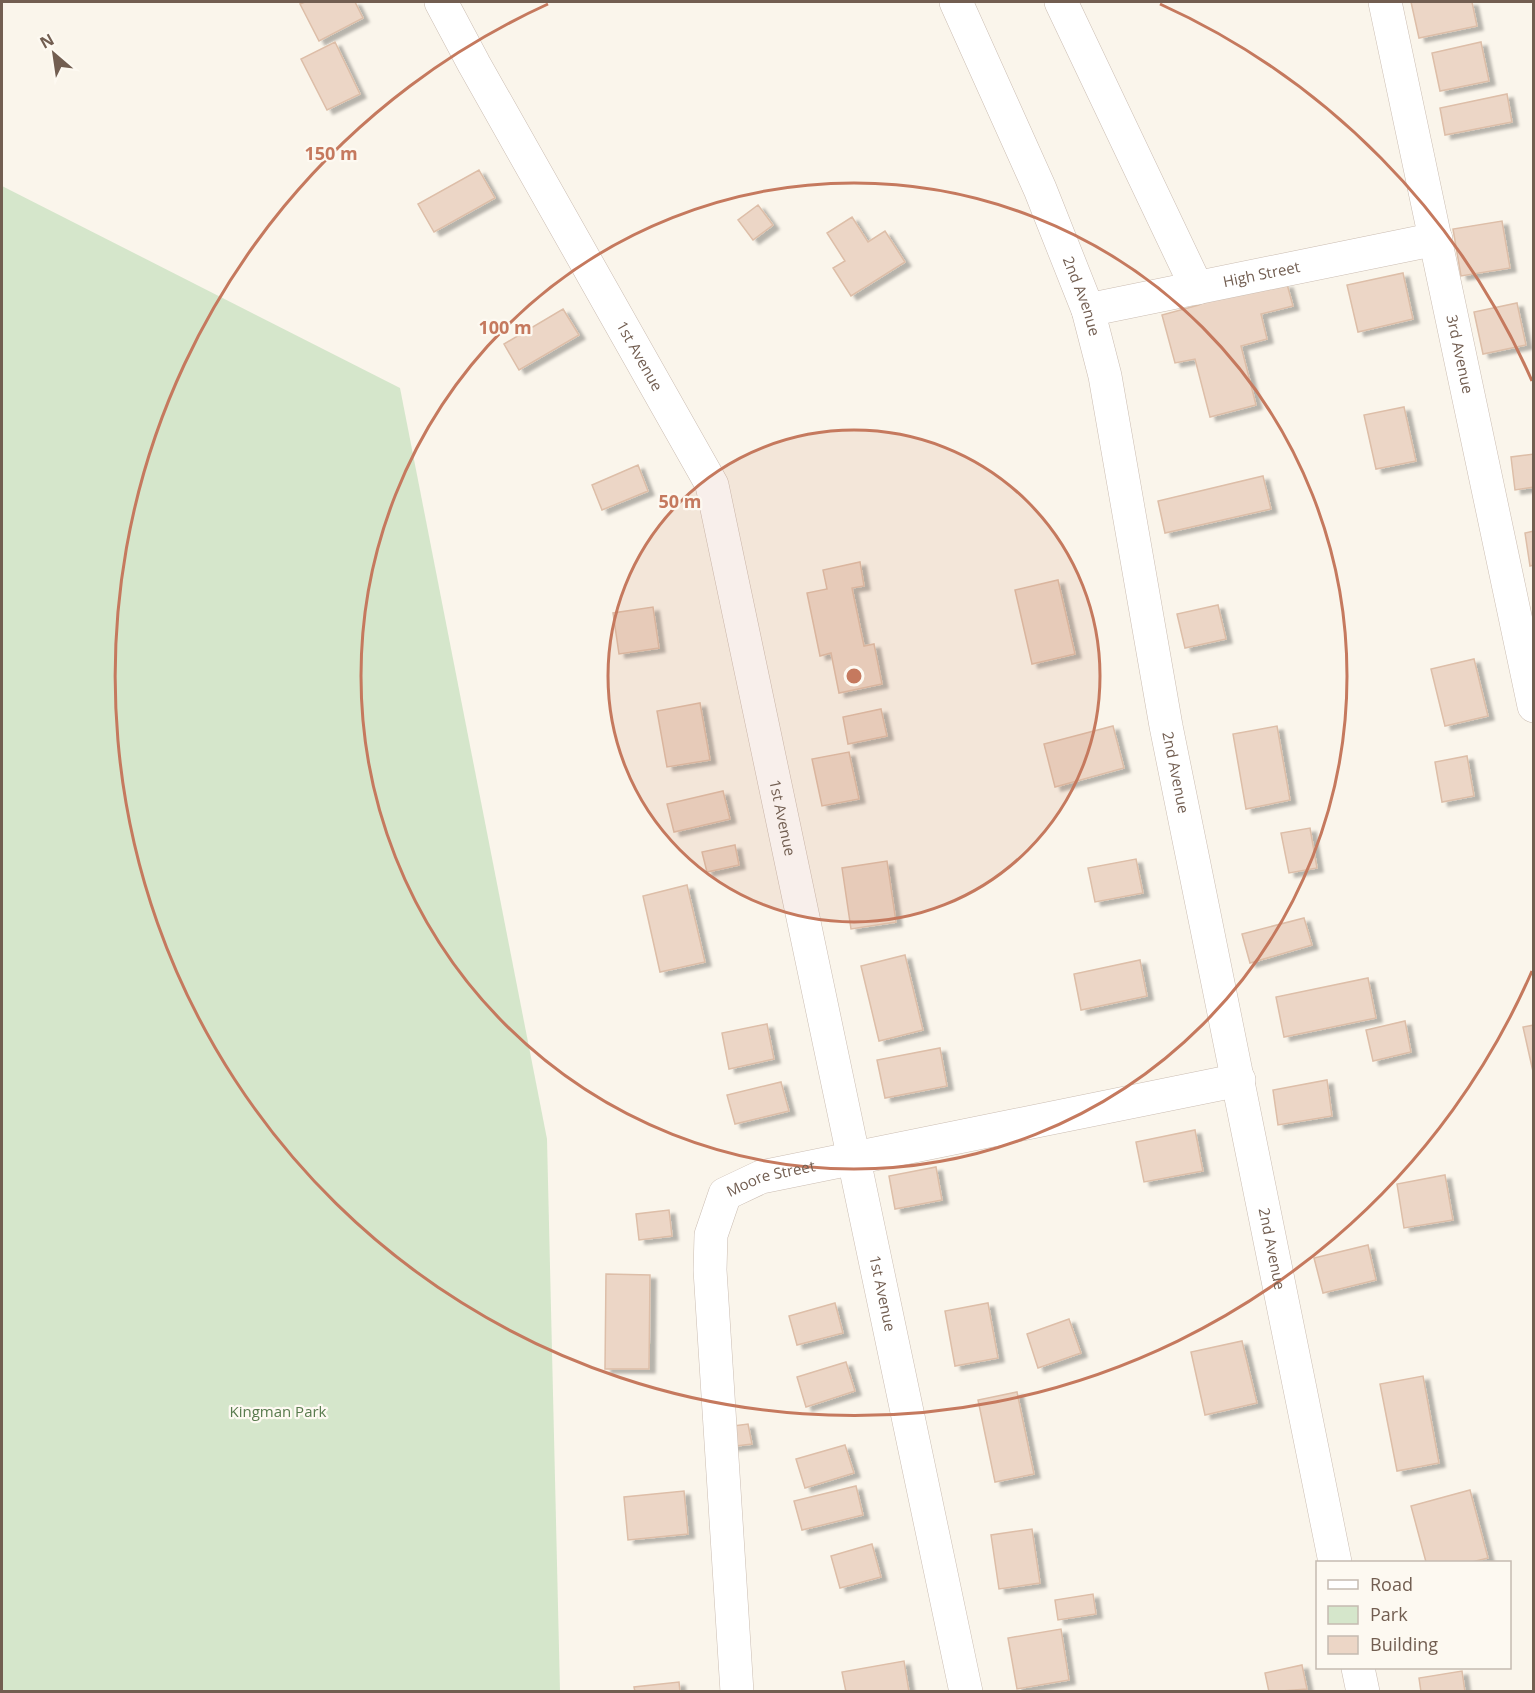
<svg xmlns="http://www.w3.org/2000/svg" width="1535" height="1693" viewBox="0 0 1535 1693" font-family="'Open Sans',sans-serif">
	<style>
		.green { fill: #d5e6cb }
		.building { fill: #ecd6c6; stroke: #ddbea8; stroke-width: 1.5; filter: url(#shadow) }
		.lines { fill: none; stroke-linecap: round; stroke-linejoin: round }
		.minor-casing { stroke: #cbbdb2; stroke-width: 34 }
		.minor { stroke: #fff; stroke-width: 33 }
		.ring { fill: none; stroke: #c5795e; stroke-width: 3 }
		.labels { text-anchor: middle; stroke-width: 4.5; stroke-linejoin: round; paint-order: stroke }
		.street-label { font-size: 15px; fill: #725e51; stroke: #fdf9f1 }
		.park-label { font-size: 15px; fill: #597b4e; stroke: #fdf9f1 }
		.centre { fill: #c5795e; stroke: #fdf9f1; stroke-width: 3 }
		.ring-label { font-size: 18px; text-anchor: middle; font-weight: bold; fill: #c5795e; stroke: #fdf9f1; stroke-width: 4.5; stroke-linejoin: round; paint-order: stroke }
	</style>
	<defs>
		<filter id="shadow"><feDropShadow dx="6" dy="4" stdDeviation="1.5" flood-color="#0004"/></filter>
	</defs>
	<rect width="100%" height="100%" fill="#faf5eb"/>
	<path class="green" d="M 2,186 L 400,388 L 547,1139 L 560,1691 L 2,1691 Z"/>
	<path class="building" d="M 305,2 L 355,2 L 363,18 L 319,41 L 300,4 Z
		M 1411,2 L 1472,2 L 1477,26 L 1419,38 Z
		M 335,42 L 360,94 L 327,110 L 301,59 Z
		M 1481,42 L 1489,81 L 1440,91 L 1432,53 Z
		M 1507,94 L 1512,122 L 1445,135 L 1440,108 Z
		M 479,170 L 495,198 L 434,232 L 418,204 Z
		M 758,205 L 773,225 L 753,240 L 738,220 Z
		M 852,217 L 868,242 L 885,231 L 905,262 L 851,296 L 833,268 L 845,261 L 827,233 Z
		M 1502,221 L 1510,268 L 1461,276 L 1453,229 Z
		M 1403,273 L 1413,319 L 1358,332 L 1347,285 Z
		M 1287,284 L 1293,306 L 1261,314 L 1267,339 L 1241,346 L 1256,405 L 1210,417 L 1195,359 L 1175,363 L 1162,315 L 1199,305 L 1197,295 Z
		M 1517,303 L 1526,345 L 1483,354 L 1474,312 Z
		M 563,309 L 579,335 L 519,370 L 504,344 Z
		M 1404,407 L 1416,461 L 1376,469 L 1364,415 Z
		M 1534,454 L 1534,487 L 1515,490 L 1511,457 Z
		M 638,465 L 648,491 L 602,510 L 592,485 Z
		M 1263,476 L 1271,509 L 1165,533 L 1158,501 Z
		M 1534,531 L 1534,565 L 1530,566 L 1525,533 Z
		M 860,562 L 864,586 L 852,588 L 864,646 L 874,644 L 882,684 L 839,693 L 831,653 L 820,656 L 807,593 L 827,589 L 823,570 Z
		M 1058,580 L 1075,654 L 1032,664 L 1015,590 Z
		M 1218,605 L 1226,639 L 1185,648 L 1177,614 Z
		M 653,607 L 659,648 L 619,654 L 613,613 Z
		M 1474,659 L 1488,716 L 1445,726 L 1431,669 Z
		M 700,703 L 710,760 L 667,767 L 657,711 Z
		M 881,709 L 887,736 L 848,744 L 843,717 Z
		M 1113,726 L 1124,768 L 1055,787 L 1044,744 Z
		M 1277,726 L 1290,800 L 1246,809 L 1233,734 Z
		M 849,752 L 859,799 L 822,806 L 812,759 Z
		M 1467,756 L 1474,796 L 1442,802 L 1435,762 Z
		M 723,791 L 730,819 L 674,832 L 667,804 Z
		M 1310,828 L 1317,868 L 1289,873 L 1281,833 Z
		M 735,845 L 739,865 L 707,872 L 702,852 Z
		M 1136,859 L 1143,893 L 1095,902 L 1088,868 Z
		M 887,861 L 896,922 L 851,929 L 842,868 Z
		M 687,885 L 705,962 L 660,972 L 643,896 Z
		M 1304,918 L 1312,945 L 1250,963 L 1242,934 Z
		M 905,955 L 923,1030 L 879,1041 L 861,966 Z
		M 1140,960 L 1147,996 L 1081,1010 L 1074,974 Z
		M 1368,978 L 1376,1018 L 1284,1037 L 1276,997 Z
		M 1405,1021 L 1411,1052 L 1373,1061 L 1366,1030 Z
		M 767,1024 L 774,1059 L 729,1069 L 722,1033 Z
		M 1534,1025 L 1534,1076 L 1523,1027 Z
		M 940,1048 L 947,1086 L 885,1098 L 877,1060 Z
		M 1327,1080 L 1332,1116 L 1278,1125 L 1273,1090 Z
		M 781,1082 L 789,1111 L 735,1124 L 727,1095 Z
		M 1195,1130 L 1203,1171 L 1144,1182 L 1136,1142 Z
		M 936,1167 L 942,1200 L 895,1209 L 889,1176 Z
		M 1445,1175 L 1453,1220 L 1404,1228 L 1397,1184 Z
		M 669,1210 L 672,1236 L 639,1240 L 636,1214 Z
		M 1368,1245 L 1376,1280 L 1323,1293 L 1314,1258 Z
		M 606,1274 L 650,1275 L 649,1369 L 605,1369 Z
		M 835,1303 L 843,1333 L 797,1345 L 789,1316 Z
		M 988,1303 L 998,1358 L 955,1366 L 945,1311 Z
		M 1069,1319 L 1081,1353 L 1038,1368 L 1027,1334 Z
		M 1242,1341 L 1257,1403 L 1205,1415 L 1191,1352 Z
		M 846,1362 L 855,1391 L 806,1407 L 797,1377 Z
		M 1423,1376 L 1439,1463 L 1397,1471 L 1380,1384 Z
		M 1017,1392 L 1034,1474 L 995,1482 L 978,1400 Z
		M 748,1424 L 752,1444 L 728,1447 L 726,1427 Z
		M 845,1445 L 854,1473 L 805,1488 L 796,1459 Z
		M 856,1486 L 863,1515 L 802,1530 L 794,1501 Z
		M 1470,1490 L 1488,1558 L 1472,1562 L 1426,1562 L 1411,1506 Z
		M 684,1491 L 688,1534 L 628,1540 L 624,1497 Z
		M 1032,1529 L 1040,1583 L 999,1589 L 991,1535 Z
		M 872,1544 L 881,1577 L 840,1588 L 831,1556 Z
		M 1093,1594 L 1096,1614 L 1058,1620 L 1055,1600 Z
		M 1061,1629 L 1069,1680 L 1017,1689 L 1008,1638 Z
		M 904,1661 L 909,1692 L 846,1692 L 842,1672 Z
		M 1302,1665 L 1307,1689 L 1269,1692 L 1265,1673 Z
		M 1462,1671 L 1465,1692 L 1421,1692 L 1419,1678 Z
		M 679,1682 L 680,1692 L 635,1692 L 634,1687 Z"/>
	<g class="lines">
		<defs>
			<g id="minor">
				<path id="s1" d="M 441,2 L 474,64 L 712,485 L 966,1692"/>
				<path id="s2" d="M 956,2 L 1040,189 L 1088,310 L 1105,376 L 1166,726 L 1335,1562"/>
				<path d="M 1061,2 L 1197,288"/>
				<path id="s3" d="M 1385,2 L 1534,706"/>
				<path id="s4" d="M 1088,310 L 1436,239"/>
				<path d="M 1358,1668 L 1363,1692"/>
				<path id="s5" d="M 737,1692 L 710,1270 L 711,1235 L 725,1194 L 761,1177 L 1239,1080"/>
			</g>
		</defs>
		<use href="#minor" class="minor-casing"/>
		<use href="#minor" class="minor"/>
	</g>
	<circle cx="854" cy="676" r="246" fill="#c5795e" fill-opacity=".12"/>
	<g class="ring">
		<circle cx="854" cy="676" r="246"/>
		<circle cx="854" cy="676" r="493"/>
		<path d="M1532 971A739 739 0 1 1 548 4M1160 4A739 739 0 0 1 1532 381"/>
	</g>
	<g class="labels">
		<g class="street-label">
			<text dy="5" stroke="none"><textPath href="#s4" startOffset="177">High Street</textPath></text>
			<text dy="5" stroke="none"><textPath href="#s2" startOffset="320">2nd Avenue</textPath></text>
			<text dy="5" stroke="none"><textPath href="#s3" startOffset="360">3rd Avenue</textPath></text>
			<text dy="5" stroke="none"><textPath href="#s1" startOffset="406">1st Avenue</textPath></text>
			<text dy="5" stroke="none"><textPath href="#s2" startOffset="806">2nd Avenue</textPath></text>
			<text dy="5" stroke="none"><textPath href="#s1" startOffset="894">1st Avenue</textPath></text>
			<text dy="5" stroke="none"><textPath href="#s5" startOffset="550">Moore Street</textPath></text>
			<text dy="5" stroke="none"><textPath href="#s2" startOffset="1292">2nd Avenue</textPath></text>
			<text dy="5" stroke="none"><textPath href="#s1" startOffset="1380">1st Avenue</textPath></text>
		</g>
		<g class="park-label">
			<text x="278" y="1417">Kingman Park</text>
		</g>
	</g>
	<circle cx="854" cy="676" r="9" class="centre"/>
	<g class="ring-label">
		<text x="331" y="160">150 m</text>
		<text x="505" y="334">100 m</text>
		<text x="680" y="508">50 m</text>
	</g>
	<rect width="1535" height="1693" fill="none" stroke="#725e51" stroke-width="6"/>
	<rect x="1316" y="1561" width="195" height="108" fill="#fdf9f1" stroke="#c5bbb1" stroke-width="1.5"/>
	<rect x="1328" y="1580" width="30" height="9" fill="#ffffff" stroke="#c5bbb1" stroke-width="1.5"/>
	<text x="1370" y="1591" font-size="18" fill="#725e51">Road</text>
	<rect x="1328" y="1606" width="30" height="18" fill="#d5e6cb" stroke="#c5bbb1" stroke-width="1.5"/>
	<text x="1370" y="1621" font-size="18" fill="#725e51">Park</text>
	<rect x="1328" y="1636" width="30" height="18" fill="#ecd6c6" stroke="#c5bbb1" stroke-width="1.5"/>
	<text x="1370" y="1651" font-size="18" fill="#725e51">Building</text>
	<g transform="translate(54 54) rotate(331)" stroke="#fdf9f1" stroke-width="4.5" paint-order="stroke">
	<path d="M0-4.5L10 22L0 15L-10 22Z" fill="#725e51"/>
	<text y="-9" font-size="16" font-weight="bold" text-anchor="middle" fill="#725e51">N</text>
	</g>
</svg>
